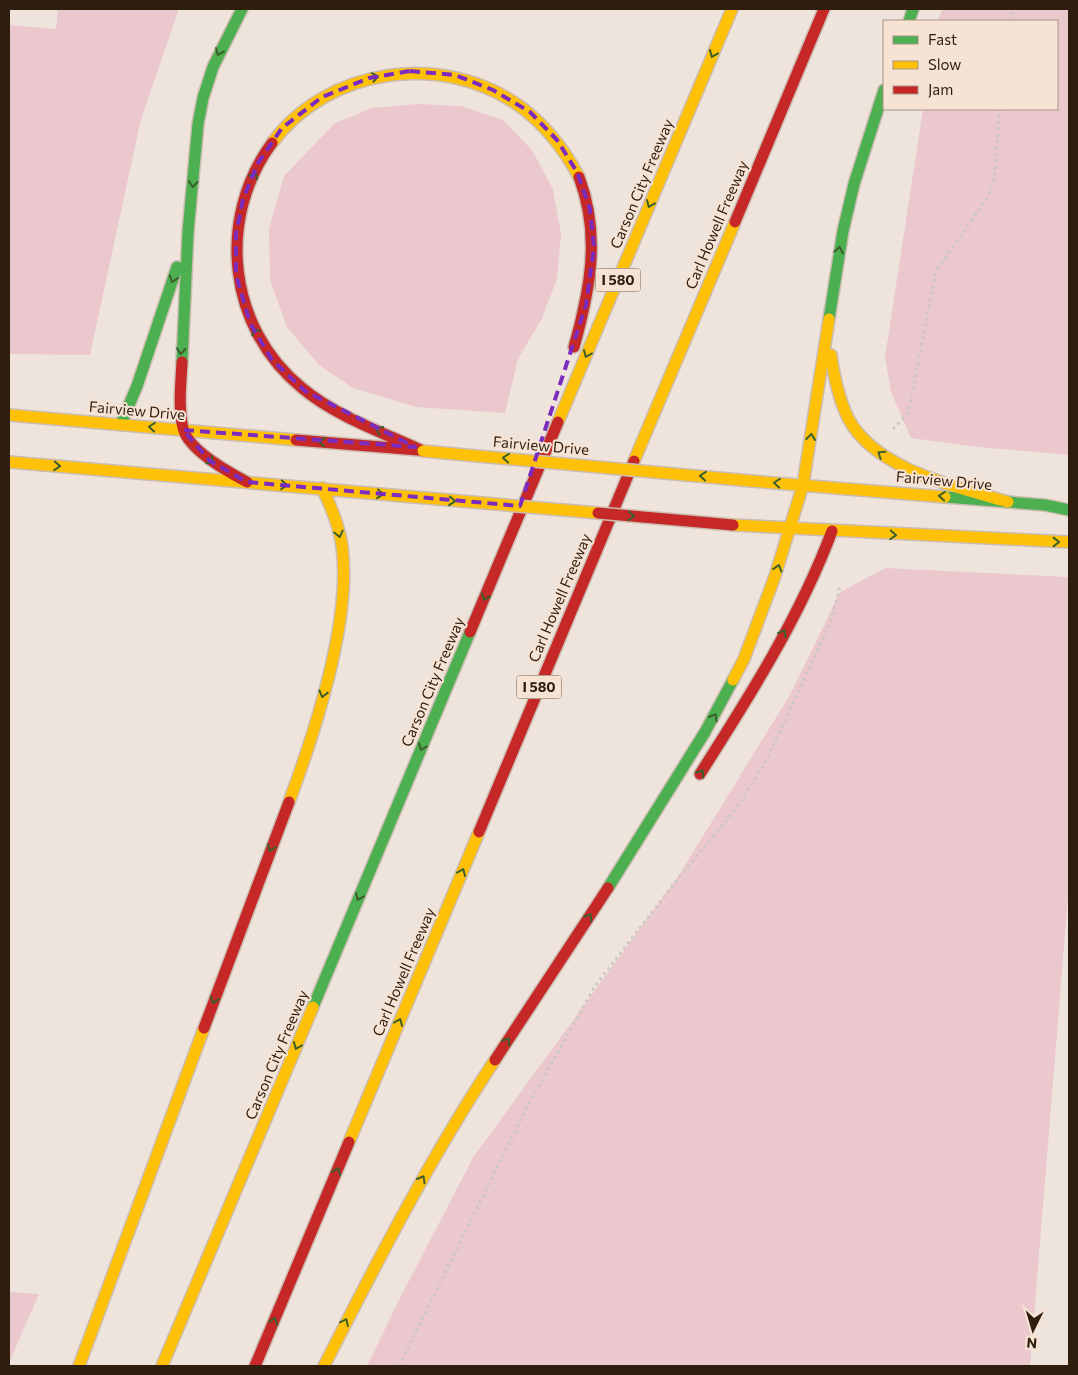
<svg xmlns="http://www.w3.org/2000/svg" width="1078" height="1375" viewBox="0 0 1078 1375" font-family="Commissioner,sans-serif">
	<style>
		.grass { fill: #ebc8ce }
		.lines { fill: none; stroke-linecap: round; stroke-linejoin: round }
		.fast-casing { stroke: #cbbdb2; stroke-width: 14 }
		.slow-casing { stroke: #cbbdb2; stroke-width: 14 }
		.jam-casing { stroke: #cbbdb2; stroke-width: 14 }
		.path { stroke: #ccc7c3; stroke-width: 3; stroke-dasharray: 2.5 4; stroke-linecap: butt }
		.fast { stroke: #4caf50; stroke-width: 11 }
		.slow { stroke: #ffc107; stroke-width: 11 }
		.jam { stroke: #c62828; stroke-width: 11 }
		.slow-bridge-casing { stroke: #cbbdb2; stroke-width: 14; stroke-linecap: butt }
		.jam-bridge-casing { stroke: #cbbdb2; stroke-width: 14; stroke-linecap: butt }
		.slow-bridge { stroke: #ffc107; stroke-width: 11 }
		.jam-bridge { stroke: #c62828; stroke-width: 11 }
		.oneway { stroke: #3c5f2c }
		.marked { fill: none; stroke: #7b2cbf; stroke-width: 4; stroke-dasharray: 10 6; stroke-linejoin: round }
		.labels { text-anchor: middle; stroke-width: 4; stroke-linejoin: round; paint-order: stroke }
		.shield { fill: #f7e3d4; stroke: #6b5849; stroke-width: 1 }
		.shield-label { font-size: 14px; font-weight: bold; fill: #2f1d0e }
		.street-label { font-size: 15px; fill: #2f1d0e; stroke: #f7e3d4 }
	</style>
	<rect width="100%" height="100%" fill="#efe4dc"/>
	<path class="grass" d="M 58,9 L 179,9 L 141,119 L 90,355 L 9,354 L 9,25 L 56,29 Z
		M 942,9 L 1069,9 L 1069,455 L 978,447 L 911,438 L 891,392 L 885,357 L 923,109 L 1057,109 L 1057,21 L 938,21 Z
		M 418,104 L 461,106 L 503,120 L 532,150 L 553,189 L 561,234 L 557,279 L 542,318 L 518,359 L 505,413 L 416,407 L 353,388 L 319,365 L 287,327 L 270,280 L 269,229 L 284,176 L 334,124 L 371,108 Z
		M 886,568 L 1069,577 L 1069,885 L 1030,1366 L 367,1366 L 400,1298 L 474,1156 L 679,875 L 791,693 L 840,592 Z
		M 9,1292 L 39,1294 L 9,1363 Z"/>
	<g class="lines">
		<defs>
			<path id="fast" d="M 909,21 L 913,9
				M 829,319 L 843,231 L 854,184 L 884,90
				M 182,362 L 188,232 L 198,124 L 203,98 L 213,67 L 242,9
				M 121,424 L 137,386 L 177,267
				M 945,497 L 1045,505 L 1069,510
				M 608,888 L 705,732 L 733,680
				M 313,1007 L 470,632"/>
			<path id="slow" d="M 272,143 C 328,67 442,52 518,105 C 545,124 564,149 579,177
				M 831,355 C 834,377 838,397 848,418 C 875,470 957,487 1008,502
				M 9,415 L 296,440
				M 558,422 L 732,9
				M 634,461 L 735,222
				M 9,462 L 403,496
				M 751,481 L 945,497
				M 733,525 L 1069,542
				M 733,680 L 744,659 L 775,576 L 803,485 L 829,319
				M 289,802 C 315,732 352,620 342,546 C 339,525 331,506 322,488
				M 349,1142 L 479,832
				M 79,1366 L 204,1028
				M 162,1366 L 313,1007
				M 324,1366 C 377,1262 430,1158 495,1060"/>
			<path id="jam" d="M 272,143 C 216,219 228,328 302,388 C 337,417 382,432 423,451
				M 735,222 L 824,9
				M 574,347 C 590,290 601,235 579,177
				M 182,362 C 181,383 178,407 183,428 C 188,450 228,472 247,482
				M 296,440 L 418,450
				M 470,632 L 558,422
				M 700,774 C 749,697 800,617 832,531
				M 479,832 L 634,461
				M 204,1028 L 289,802
				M 495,1060 L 608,888
				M 255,1366 L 349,1142"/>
		</defs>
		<use href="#fast" class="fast-casing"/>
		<use href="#slow" class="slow-casing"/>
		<use href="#jam" class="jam-casing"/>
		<path class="path" d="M 1010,21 L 1012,9
			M 893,429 L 907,415 L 910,404 L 936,271 L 988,197 L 994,179 L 1000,109
			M 399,1366 L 526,1109 L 595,986 L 680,876 L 732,814 L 764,765 L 831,621 L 840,586"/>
		<use href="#fast" class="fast"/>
		<use href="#slow" class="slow"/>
		<use href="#jam" class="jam"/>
		<defs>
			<path id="slow-bridge" d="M 423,451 L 751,481
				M 403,496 L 598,513"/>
			<path id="jam-bridge" d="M 598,513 L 733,525"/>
		</defs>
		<use href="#slow-bridge" class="slow-bridge-casing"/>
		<use href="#jam-bridge" class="jam-bridge-casing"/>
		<use href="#slow-bridge" class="slow-bridge"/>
		<use href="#jam-bridge" class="jam-bridge"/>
	</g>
	<defs><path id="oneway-chevron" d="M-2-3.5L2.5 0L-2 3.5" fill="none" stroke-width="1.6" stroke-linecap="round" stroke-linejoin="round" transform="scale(1.25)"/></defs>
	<g class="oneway">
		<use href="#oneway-chevron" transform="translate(219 52) rotate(114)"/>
		<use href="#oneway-chevron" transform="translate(713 54) rotate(113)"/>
		<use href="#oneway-chevron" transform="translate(375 77) rotate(-11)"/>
		<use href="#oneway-chevron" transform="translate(254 175) rotate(-67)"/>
		<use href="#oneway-chevron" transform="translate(193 184) rotate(95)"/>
		<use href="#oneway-chevron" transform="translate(650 204) rotate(113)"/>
		<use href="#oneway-chevron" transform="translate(839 250) rotate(-80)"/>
		<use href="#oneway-chevron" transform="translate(173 279) rotate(109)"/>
		<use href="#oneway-chevron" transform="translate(255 331) rotate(-119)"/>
		<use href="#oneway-chevron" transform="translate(181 351) rotate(93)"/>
		<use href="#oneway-chevron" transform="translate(587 354) rotate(113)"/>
		<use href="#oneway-chevron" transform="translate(152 427) rotate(-175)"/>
		<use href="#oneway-chevron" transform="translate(379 430) rotate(-155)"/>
		<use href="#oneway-chevron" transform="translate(811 437) rotate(-83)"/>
		<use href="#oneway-chevron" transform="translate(322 442) rotate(-175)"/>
		<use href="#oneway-chevron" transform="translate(881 454) rotate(-146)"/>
		<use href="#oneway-chevron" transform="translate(506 458) rotate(-175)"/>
		<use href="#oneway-chevron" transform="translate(211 461) rotate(38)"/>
		<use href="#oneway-chevron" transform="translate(57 466) rotate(4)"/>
		<use href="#oneway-chevron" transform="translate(703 476) rotate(-175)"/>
		<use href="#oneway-chevron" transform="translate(777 483) rotate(-175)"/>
		<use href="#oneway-chevron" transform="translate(284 485) rotate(5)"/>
		<use href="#oneway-chevron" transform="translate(380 494) rotate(6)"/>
		<use href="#oneway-chevron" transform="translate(942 496) rotate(-175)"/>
		<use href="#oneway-chevron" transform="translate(452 501) rotate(5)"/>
		<use href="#oneway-chevron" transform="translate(631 516) rotate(5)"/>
		<use href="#oneway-chevron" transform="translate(339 534) rotate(77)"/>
		<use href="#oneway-chevron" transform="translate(893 535) rotate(3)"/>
		<use href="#oneway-chevron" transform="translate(1056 542)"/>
		<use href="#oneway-chevron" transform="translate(778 568) rotate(-73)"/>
		<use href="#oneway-chevron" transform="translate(485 597) rotate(113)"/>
		<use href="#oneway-chevron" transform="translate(783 633) rotate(-62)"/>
		<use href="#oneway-chevron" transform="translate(323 694) rotate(104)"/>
		<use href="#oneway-chevron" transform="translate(714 717) rotate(-60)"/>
		<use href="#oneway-chevron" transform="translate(422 747) rotate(113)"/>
		<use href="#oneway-chevron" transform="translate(701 773) rotate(-54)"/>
		<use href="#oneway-chevron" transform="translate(271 848) rotate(110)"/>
		<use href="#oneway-chevron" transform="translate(462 872) rotate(-67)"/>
		<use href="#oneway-chevron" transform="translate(359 897) rotate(113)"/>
		<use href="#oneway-chevron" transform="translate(589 917) rotate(-57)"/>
		<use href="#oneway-chevron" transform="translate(214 1000) rotate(110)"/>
		<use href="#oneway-chevron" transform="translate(399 1022) rotate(-67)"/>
		<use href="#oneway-chevron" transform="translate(507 1041) rotate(-57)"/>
		<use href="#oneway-chevron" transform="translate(297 1046) rotate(113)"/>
		<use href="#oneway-chevron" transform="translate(337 1171) rotate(-67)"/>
		<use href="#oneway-chevron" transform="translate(422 1179) rotate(-60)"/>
		<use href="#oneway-chevron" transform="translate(274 1321) rotate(-67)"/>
		<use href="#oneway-chevron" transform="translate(345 1322) rotate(-64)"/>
	</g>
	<path class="marked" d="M 410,71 L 455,75 L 493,90 L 530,112 L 557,140 L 577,172 L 590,209 L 594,248 L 586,305 L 520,506 L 247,482 L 210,461 L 183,430 L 415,447 L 305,391 L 272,360 L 250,323 L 236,275 L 236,234 L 243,199 L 258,163 L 282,128 L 322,97 L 369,78 Z"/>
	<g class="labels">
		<g class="shield">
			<rect x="595.5" y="268.5" width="45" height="23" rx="4"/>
			<rect x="516.5" y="675.5" width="45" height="23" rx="4"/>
		</g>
		<g class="shield-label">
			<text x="618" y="285">I 580</text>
			<text x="539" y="692">I 580</text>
		</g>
		<g class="street-label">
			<text transform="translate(642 184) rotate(-67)" y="5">Carson City Freeway</text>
			<text transform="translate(717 225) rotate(-67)" y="5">Carl Howell Freeway</text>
			<text transform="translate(137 411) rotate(5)" y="5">Fairview Drive</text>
			<text transform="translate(541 446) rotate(5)" y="5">Fairview Drive</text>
			<text transform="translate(944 481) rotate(5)" y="5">Fairview Drive</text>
			<text transform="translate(560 598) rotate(-67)" y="5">Carl Howell Freeway</text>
			<text transform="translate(433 682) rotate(-67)" y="5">Carson City Freeway</text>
			<text transform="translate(404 972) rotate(-67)" y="5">Carl Howell Freeway</text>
			<text transform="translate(277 1055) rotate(-67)" y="5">Carson City Freeway</text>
		</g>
	</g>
	<rect width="1078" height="1375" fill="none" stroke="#2f1d0e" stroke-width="20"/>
	<rect x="883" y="20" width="175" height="90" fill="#f7e3d4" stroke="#a79485"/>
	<rect x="893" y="36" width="25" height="8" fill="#4caf50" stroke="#a79485"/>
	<text x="928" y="45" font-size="15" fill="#2f1d0e">Fast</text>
	<rect x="893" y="61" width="25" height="8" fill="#ffc107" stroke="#a79485"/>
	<text x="928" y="70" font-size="15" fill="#2f1d0e">Slow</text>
	<rect x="893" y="86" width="25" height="8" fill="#c62828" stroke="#a79485"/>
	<text x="928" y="95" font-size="15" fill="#2f1d0e">Jam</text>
	<g transform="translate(1033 1330) rotate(185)" stroke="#f7e3d4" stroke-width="4" paint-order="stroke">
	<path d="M0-4L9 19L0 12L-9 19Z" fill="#2f1d0e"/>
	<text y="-8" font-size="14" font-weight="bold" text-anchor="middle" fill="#2f1d0e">N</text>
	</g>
</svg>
